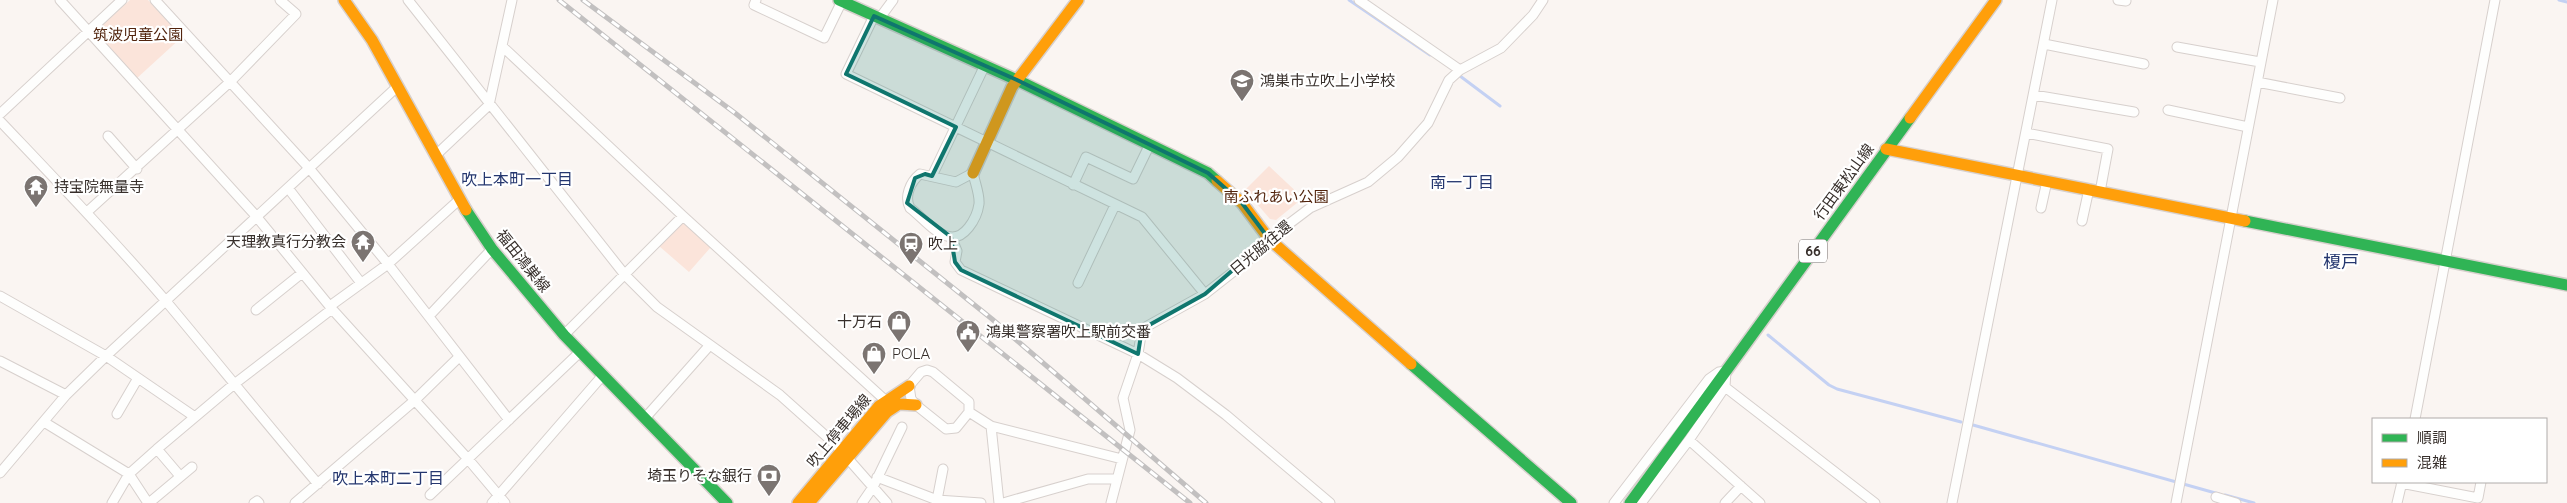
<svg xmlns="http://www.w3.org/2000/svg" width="2567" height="503" viewBox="0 0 2567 503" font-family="Quicksand,'Noto Sans JP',sans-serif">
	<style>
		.green { fill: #fbe4da }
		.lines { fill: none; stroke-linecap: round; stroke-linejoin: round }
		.stream { stroke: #c4d1f3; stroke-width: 3 }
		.street-casing { stroke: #d7d0cd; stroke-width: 11 }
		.fast-casing { stroke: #d7d0cd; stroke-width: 14 }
		.slow-casing { stroke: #d7d0cd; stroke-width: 14 }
		.street { stroke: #fefefd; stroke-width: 9 }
		.fast { stroke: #30b455; stroke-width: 11 }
		.slow { stroke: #ff9f0a; stroke-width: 11 }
		.rail-casing { stroke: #c2c0c0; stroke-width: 5 }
		.rail { stroke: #fff; stroke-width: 3; stroke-dasharray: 9; stroke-linecap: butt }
		.marked { fill: #0f766e; fill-opacity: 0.2; stroke: #0f766e; stroke-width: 4; stroke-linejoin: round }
		.labels { text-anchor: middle; stroke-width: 4.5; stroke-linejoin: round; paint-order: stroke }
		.shield { fill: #fff; stroke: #736d6b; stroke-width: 1 }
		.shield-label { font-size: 14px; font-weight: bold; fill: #372f2b }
		.park-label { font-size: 15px; fill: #52250e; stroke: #fff }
		.poi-label { font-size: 15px; fill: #372f2b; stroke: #fff; text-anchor: start }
		.street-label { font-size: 15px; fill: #372f2b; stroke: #fff }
		.neighbourhood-label { font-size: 16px; fill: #25376f; stroke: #fff }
		.quarter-label { font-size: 18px; fill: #25376f; stroke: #fff }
	</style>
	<rect width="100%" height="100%" fill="#faf5f2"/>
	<path class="green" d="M 130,0 L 148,0 L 182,37 L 136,79 L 96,37 L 96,31 Z
		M 1269,166 L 1303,198 L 1276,220 L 1270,219 L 1245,190 Z
		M 682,223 L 686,223 L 711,247 L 689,272 L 659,246 Z"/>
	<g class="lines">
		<path class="stream" d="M 1349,0 L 1430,55
			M 2559,0 L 2567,2
			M 1460,76 L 1500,106
			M 1768,335 L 1829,385 L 1837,389 L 1961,422
			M 1973,425 L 2219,494
			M 2225,495 L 2254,503"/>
		<defs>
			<path id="street" d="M 60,0 L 256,216 L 332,309 L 468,459 L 505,503
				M 155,0 L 309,168 L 388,264 L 509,420
				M 408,0 L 625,275 L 657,307 L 780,395 L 836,445 L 887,503
				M 756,0 L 754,5 L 824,38 L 842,1
				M 1359,0 L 1460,70
				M 2118,0 L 2126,1
				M 874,16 L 846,74 L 1142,217 L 1205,294
				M 879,19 L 893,0
				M 2044,44 L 2144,64
				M 503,47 L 683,216 L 885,400
				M 2177,47 L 2260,62
				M 2257,82 L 2340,98
				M 2034,95 L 2134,112
				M 2168,110 L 2248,127
				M 0,114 L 122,0
				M 0,121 C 56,180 112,238 165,300 C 216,361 266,423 318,484
				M 2026,133 L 2108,149 L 2100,192
				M 108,136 L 137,169
				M 436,155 L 489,105 L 512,0
				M 973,173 C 975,183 980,195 979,204 C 977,218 964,242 947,236 C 934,233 921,216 910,208 C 904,197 910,182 920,174 L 956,182 Z
				M 932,176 L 985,65
				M 1073,185 L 1086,157 L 1133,179 L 1150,144
				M 288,188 L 361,283
				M 2041,208 L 2047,181
				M 87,212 L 231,81 L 296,14 L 280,0
				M 2082,221 L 2089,189
				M 951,237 L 957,251 L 955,262 L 961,270 L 1138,354 L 1177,378 L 1226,415 L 1330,503
				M 1078,283 L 1115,205
				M 0,296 L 106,356 L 195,417
				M 330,306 L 388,264 L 460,199
				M 256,310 L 302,273
				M 429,316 L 492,249
				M 564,335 L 683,216
				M 0,361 L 66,395
				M 927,370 L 933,372 L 969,402 L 969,412 L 956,428 L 946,429 L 916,405 L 911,399 L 909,386 L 921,372 Z
				M 1725,387 L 1875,503
				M 969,412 L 991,426 L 1122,459
				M 117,414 L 138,378
				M 646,417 L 709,346
				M 2415,419 L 2495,0
				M 44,422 L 129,474 L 148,503
				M 991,426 L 999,503
				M 1689,440 L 1760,503
				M 157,449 L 180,476
				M 0,473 L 66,395 L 106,356 L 398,86
				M 877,477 L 937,500 L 981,503
				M 2401,483 L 2478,498 L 2481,482
				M 430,495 L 580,352
				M 2216,497 L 2236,503
				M 937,500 L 943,469
				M 112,503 L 129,474 L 157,449 L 233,385 L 332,309
				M 149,503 L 192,467
				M 254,503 L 257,501 L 259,503
				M 295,503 L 414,401 L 459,357
				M 492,503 L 603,375
				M 862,503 L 873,487 L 902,427
				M 1003,503 L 1088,479 L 1116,479
				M 1111,503 L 1130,430 L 1123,398 L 1138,354 L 1142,329 L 1205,294 L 1252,257 L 1269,239 L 1310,208 L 1368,182 L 1398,157 L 1428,123 L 1449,80 L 1460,70 L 1501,48 L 1533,15 L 1543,0
				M 1614,503 L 1709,379 L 1719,372 L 1726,371 L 1725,387 L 1689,440 L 1641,503
				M 1725,503 L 1741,486
				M 1952,503 L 2052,0
				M 2176,503 L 2273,0
				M 2397,503 L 2402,482"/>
			<path id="fast" d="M 839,0 L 1017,80 L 1208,173 L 1217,181
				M 466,210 L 492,249 L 564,335 L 727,503
				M 2245,221 L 2567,285
				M 1411,364 L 1571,503
				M 1630,503 L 1910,118"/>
			<path id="slow" d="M 344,0 L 372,40 L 466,210
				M 1910,118 L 1996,0
				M 1886,149 L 2245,221
				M 973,173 L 1012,87 L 1078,0
				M 1217,181 L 1242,203 L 1269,239 L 1411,364
				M 798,503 L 879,406 L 909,386
				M 809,503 L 887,412 L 899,404 L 916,405"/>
		</defs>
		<use href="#street" class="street-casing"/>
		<use href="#fast" class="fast-casing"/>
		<use href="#slow" class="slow-casing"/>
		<use href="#street" class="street"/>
		<use href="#fast" class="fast"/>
		<use href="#slow" class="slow"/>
		<defs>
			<path id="rail" d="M 559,0 L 1190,503
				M 583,0 L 735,113 L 992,319 L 1206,503"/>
		</defs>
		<use href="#rail" class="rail-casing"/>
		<use href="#rail" class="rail"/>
	</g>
	<path class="marked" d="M 874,16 L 1017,80 L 1208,173 L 1242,203 L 1269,239 L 1205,294 L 1142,329 L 1138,354 L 961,270 L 955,262 L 951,237 L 907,203 L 915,178 L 925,174 L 932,176 L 956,127 L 846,74 Z"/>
	<defs>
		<symbol id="school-pin" viewBox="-11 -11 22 30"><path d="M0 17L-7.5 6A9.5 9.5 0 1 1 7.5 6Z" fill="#7b7471" stroke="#fff"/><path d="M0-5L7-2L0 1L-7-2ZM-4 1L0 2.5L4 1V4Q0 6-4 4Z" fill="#fff"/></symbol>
		<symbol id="temple-pin" viewBox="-11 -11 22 30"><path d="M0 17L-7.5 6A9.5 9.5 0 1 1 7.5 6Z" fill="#7b7471" stroke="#fff"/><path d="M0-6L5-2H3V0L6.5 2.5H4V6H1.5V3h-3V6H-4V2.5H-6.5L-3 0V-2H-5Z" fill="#fff"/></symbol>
		<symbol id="station-pin" viewBox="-11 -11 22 30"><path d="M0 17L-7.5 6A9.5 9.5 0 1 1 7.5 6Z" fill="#7b7471" stroke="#fff"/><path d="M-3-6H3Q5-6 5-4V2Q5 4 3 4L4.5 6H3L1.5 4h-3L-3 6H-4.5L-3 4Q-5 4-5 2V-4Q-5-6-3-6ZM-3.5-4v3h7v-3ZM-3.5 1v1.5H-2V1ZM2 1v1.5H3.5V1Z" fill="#fff"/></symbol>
		<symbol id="shop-pin" viewBox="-11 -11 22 30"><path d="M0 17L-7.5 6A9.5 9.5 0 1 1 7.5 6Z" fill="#7b7471" stroke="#fff"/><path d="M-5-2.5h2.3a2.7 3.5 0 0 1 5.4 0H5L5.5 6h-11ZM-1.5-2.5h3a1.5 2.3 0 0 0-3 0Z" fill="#fff"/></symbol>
		<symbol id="civic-pin" viewBox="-11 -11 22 30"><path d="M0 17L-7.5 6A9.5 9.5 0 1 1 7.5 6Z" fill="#7b7471" stroke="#fff"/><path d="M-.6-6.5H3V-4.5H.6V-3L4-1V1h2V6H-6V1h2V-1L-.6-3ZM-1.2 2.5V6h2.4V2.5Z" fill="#fff"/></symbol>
		<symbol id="bank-pin" viewBox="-11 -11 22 30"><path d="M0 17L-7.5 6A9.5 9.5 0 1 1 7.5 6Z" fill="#7b7471" stroke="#fff"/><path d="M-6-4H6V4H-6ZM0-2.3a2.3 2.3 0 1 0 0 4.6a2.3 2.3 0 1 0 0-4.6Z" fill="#fff"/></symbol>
	</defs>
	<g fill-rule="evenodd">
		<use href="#school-pin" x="1228" y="67" width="28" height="38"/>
		<use href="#temple-pin" x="22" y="173" width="28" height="38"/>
		<use href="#temple-pin" x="349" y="228" width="28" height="38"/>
		<use href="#station-pin" x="897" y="230" width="28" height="38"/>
		<use href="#shop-pin" x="885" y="308" width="28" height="38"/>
		<use href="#civic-pin" x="954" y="318" width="28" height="38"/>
		<use href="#shop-pin" x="860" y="340" width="28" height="38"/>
		<use href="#bank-pin" x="755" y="462" width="28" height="38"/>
	</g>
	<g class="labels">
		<rect class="shield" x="1799" y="239.5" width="28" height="23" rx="4"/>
		<g class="shield-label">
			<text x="1813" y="256">66</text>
		</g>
		<g class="park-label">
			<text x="138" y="40">筑波児童公園</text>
			<text x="1276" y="202">南ふれあい公園</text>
		</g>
		<g class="poi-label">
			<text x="1260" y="86">鴻巣市立吹上小学校</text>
			<text x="54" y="192">持宝院無量寺</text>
			<text x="346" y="247" text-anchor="end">天理教真行分教会</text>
			<text x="928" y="249">吹上</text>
			<text x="882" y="327" text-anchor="end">十万石</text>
			<text x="986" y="337">鴻巣警察署吹上駅前交番</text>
			<text x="892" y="359">POLA</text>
			<text x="752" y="481" text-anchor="end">埼玉りそな銀行</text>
		</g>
		<g class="street-label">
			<text transform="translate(1844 182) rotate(-54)" y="5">行田東松山線</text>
			<text transform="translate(1261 248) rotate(-40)" y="5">日光脇往還</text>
			<text transform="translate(523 261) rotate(51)" y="5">福田鴻巣線</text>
			<text transform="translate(839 431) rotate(-50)" y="5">吹上停車場線</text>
		</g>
		<g class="neighbourhood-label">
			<text x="517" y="185">吹上本町一丁目</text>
			<text x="1462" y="188">南一丁目</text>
			<text x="388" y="484">吹上本町二丁目</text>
		</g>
		<g class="quarter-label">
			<text x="2341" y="268">榎戸</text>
		</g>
	</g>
	<rect x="2372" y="418" width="175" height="65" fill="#ffffff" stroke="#afacaa"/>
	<rect x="2382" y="434" width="25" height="8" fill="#30b455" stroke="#afacaa"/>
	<text x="2417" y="443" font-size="15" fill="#372f2b">順調</text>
	<rect x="2382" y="459" width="25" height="8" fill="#ff9f0a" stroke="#afacaa"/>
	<text x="2417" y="468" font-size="15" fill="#372f2b">混雑</text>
</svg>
